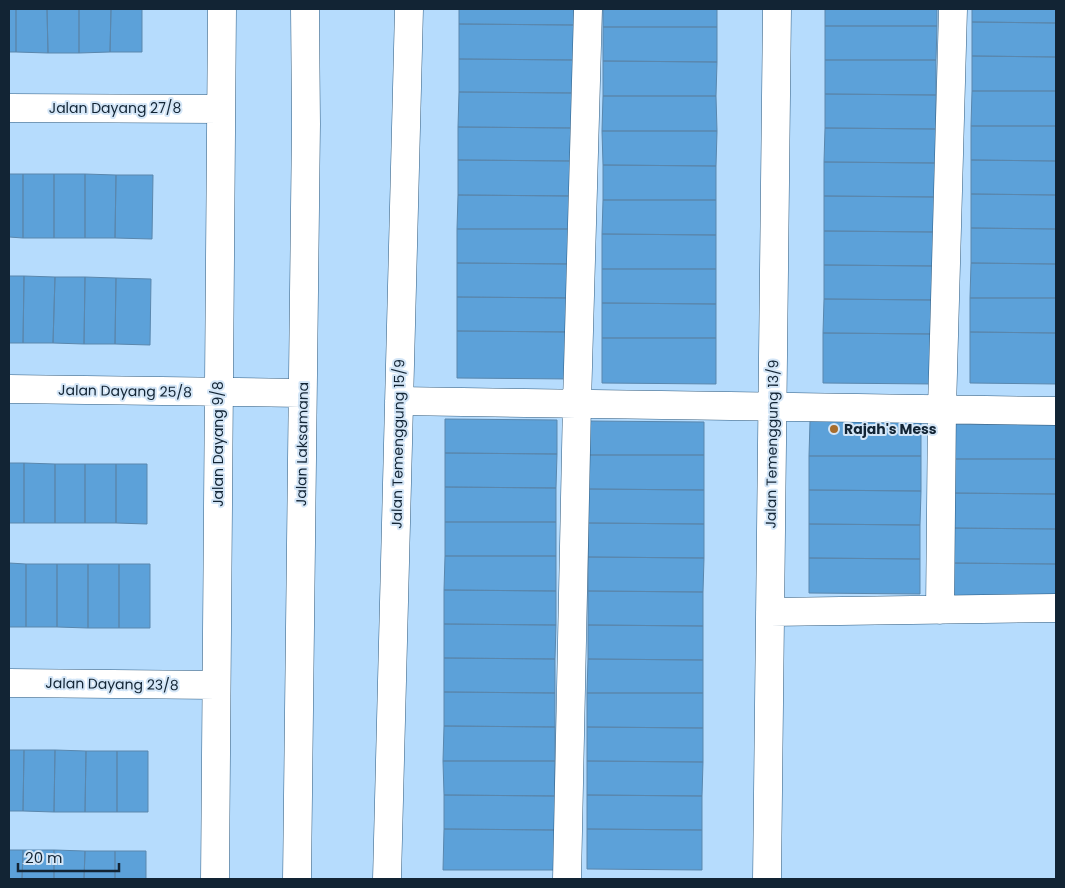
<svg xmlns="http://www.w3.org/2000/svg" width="1065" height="888" viewBox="0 0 1065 888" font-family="Poppins,sans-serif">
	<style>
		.building { fill: #5ca1d9; stroke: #5a87ad }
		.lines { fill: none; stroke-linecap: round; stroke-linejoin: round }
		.minor-casing { stroke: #2f5b7f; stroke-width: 29 }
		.minor { stroke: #fff; stroke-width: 28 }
		.poi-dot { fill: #a76d2d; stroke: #d4e6f7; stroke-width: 2 }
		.labels { text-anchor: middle; stroke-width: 4; stroke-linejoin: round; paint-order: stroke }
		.street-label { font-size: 14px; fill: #122434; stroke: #d4e6f7 }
		.poi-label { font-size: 14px; font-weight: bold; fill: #122434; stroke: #d4e6f7; text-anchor: start }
	</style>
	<rect width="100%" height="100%" fill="#b6dcfd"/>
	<path class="building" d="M 9,9 L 16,9 L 16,52 L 9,52 Z
		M 16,9 L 47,9 L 48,53 L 16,52 Z
		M 47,9 L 79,9 L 79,53 L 48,53 Z
		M 79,9 L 111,9 L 110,52 L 79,53 Z
		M 111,9 L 142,9 L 142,52 L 110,52 Z
		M 459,9 L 574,9 L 574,25 L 459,24 Z
		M 603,9 L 717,9 L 717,27 L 603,27 Z
		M 825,9 L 937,9 L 937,26 L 825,26 Z
		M 972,9 L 1056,9 L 1056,23 L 972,22 Z
		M 972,22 L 1056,23 L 1056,57 L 972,56 Z
		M 459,24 L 574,25 L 574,60 L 459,59 Z
		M 825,26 L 937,26 L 936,60 L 825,60 Z
		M 603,27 L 717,27 L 717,62 L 603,61 Z
		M 972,56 L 1056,57 L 1056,91 L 972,91 Z
		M 459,59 L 574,60 L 574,93 L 459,92 Z
		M 825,60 L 936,60 L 936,95 L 825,94 Z
		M 603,61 L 717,62 L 716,96 L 603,96 Z
		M 972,91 L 1056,91 L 1056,126 L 971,126 Z
		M 459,92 L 574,93 L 573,128 L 458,127 Z
		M 825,94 L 936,95 L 936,129 L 825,128 Z
		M 603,96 L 716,96 L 717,131 L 602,131 Z
		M 971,126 L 1056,126 L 1056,161 L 971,160 Z
		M 458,127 L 573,128 L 573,161 L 458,160 Z
		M 825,128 L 936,129 L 936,163 L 824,162 Z
		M 602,131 L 717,131 L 716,166 L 603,165 Z
		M 458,160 L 573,161 L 573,196 L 458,195 Z
		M 971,160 L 1056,161 L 1056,195 L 971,194 Z
		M 824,162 L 936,163 L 936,197 L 824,196 Z
		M 603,165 L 716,166 L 716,200 L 603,200 Z
		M 9,174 L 23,174 L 23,238 L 9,237 Z
		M 23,174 L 54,174 L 54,238 L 23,238 Z
		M 54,174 L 85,174 L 85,238 L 54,238 Z
		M 85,174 L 116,175 L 115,238 L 85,238 Z
		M 116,175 L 153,175 L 152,239 L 115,238 Z
		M 971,194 L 1056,195 L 1056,229 L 971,228 Z
		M 458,195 L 573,196 L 573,229 L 457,229 Z
		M 824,196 L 936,197 L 935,232 L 824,231 Z
		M 603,200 L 716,200 L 716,235 L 602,234 Z
		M 971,228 L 1056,229 L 1056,264 L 971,263 Z
		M 457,229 L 573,229 L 573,264 L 457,263 Z
		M 824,231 L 935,232 L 935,266 L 824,265 Z
		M 602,234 L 716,235 L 716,269 L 602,269 Z
		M 457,263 L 573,264 L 572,298 L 457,297 Z
		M 971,263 L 1056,264 L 1056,298 L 970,298 Z
		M 824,265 L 935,266 L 934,300 L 824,299 Z
		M 602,269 L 716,269 L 716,304 L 602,303 Z
		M 9,276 L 24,276 L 23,343 L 9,343 Z
		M 24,276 L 55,277 L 53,343 L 23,343 Z
		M 55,277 L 85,277 L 84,344 L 53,343 Z
		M 85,277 L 116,278 L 115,344 L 84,344 Z
		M 116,278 L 151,279 L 150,345 L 115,344 Z
		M 457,297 L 572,298 L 572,332 L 457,331 Z
		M 970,298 L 1056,298 L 1056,333 L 970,332 Z
		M 824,299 L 934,300 L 934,334 L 823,333 Z
		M 602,303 L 716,304 L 716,338 L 602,338 Z
		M 457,331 L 572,332 L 572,379 L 457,378 Z
		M 970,332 L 1056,333 L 1056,384 L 970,383 Z
		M 823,333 L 934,334 L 934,384 L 823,383 Z
		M 602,338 L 716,338 L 716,384 L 602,383 Z
		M 445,419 L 557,420 L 557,454 L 445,453 Z
		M 588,421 L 704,422 L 704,455 L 588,455 Z
		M 810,421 L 921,422 L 921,456 L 809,456 Z
		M 947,424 L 1056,425 L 1056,459 L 948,459 Z
		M 445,453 L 557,454 L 556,488 L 445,487 Z
		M 588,455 L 704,455 L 704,490 L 588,489 Z
		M 809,456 L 921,456 L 921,491 L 809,490 Z
		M 948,459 L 1056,459 L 1056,494 L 947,493 Z
		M 9,463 L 24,463 L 24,523 L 9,523 Z
		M 24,463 L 55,464 L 55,523 L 24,523 Z
		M 55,464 L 85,464 L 85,523 L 55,523 Z
		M 85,464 L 116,464 L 116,523 L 85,523 Z
		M 116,464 L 147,464 L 147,524 L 116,523 Z
		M 445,487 L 556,488 L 556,522 L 445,522 Z
		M 588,489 L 704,490 L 704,524 L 588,523 Z
		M 809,490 L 921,491 L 920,525 L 809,524 Z
		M 947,493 L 1056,494 L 1056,529 L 947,528 Z
		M 445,522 L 556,522 L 556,556 L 445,556 Z
		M 588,523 L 704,524 L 704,558 L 588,557 Z
		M 809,524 L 920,525 L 920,559 L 809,558 Z
		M 947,528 L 1056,529 L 1056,564 L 947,563 Z
		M 445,556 L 556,556 L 556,591 L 444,590 Z
		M 588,557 L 704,558 L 703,592 L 588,591 Z
		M 809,558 L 920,559 L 920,594 L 809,593 Z
		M 9,563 L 26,564 L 26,627 L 9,627 Z
		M 947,563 L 1056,564 L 1056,598 L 947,598 Z
		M 26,564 L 57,564 L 57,627 L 26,627 Z
		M 57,564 L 88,564 L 88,628 L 57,627 Z
		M 88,564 L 119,564 L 119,628 L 88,628 Z
		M 119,564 L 150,564 L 150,628 L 119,628 Z
		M 444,590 L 556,591 L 556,625 L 444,624 Z
		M 588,591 L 703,592 L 703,626 L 588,625 Z
		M 444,624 L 556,625 L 555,659 L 444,658 Z
		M 588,625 L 703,626 L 703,660 L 588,659 Z
		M 444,658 L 555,659 L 555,693 L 444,692 Z
		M 588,659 L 703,660 L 703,693 L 587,693 Z
		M 444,692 L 555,693 L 555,727 L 444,726 Z
		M 587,693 L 703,693 L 703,728 L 587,727 Z
		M 444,726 L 555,727 L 555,761 L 443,761 Z
		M 587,727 L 703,728 L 703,762 L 587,761 Z
		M 9,750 L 24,750 L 23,811 L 9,811 Z
		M 24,750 L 55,750 L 54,812 L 23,811 Z
		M 55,750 L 86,751 L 85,812 L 54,812 Z
		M 86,751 L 117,751 L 117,812 L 85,812 Z
		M 117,751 L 148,751 L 148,812 L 117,812 Z
		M 443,761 L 555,761 L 555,796 L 444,795 Z
		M 587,761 L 703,762 L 702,796 L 587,795 Z
		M 444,795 L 555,796 L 555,830 L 444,829 Z
		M 587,795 L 702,796 L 702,830 L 587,829 Z
		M 444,829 L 555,830 L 555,870 L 443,870 Z
		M 587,829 L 702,830 L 702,870 L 587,869 Z
		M 9,850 L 23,850 L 22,879 L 9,879 Z
		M 23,850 L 54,850 L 54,879 L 22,879 Z
		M 54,850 L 85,851 L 84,879 L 54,879 Z
		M 85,851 L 115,851 L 115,879 L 84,879 Z
		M 115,851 L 146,851 L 146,879 L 115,879 Z"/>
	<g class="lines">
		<defs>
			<path id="minor" d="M 9,108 L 220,109
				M 9,389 L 302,393
				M 399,401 L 1056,411
				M 940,610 L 942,409 L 953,9
				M 770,612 L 1056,608
				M 9,683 L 216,685
				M 215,879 L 222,9
				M 297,879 L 306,124 L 305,9
				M 387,879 L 409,9
				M 567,879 L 577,403 L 588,9
				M 767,879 L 777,9"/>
		</defs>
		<use href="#minor" class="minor-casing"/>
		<use href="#minor" class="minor"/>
	</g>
	<circle class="poi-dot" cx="834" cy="429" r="5"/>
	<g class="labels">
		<g class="street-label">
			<text x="115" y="113">Jalan Dayang 27/8</text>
			<text transform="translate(125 391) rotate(1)" y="5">Jalan Dayang 25/8</text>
			<text transform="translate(218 444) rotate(-90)" y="5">Jalan Dayang 9/8</text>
			<text transform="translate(302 444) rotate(-89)" y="5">Jalan Laksamana</text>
			<text transform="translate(398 444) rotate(-89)" y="5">Jalan Temenggung 15/9</text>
			<text transform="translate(772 444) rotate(-89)" y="5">Jalan Temenggung 13/9</text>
			<text transform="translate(112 684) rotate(1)" y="5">Jalan Dayang 23/8</text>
		</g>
		<g class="poi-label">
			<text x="844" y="434">Rajah's Mess</text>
		</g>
	</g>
	<rect width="1065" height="888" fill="none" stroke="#122434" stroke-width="20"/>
	<path d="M18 863v8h101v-8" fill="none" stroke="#122434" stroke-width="2.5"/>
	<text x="25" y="863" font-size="15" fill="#122434" stroke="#d4e6f7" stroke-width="4" paint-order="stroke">20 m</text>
</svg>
